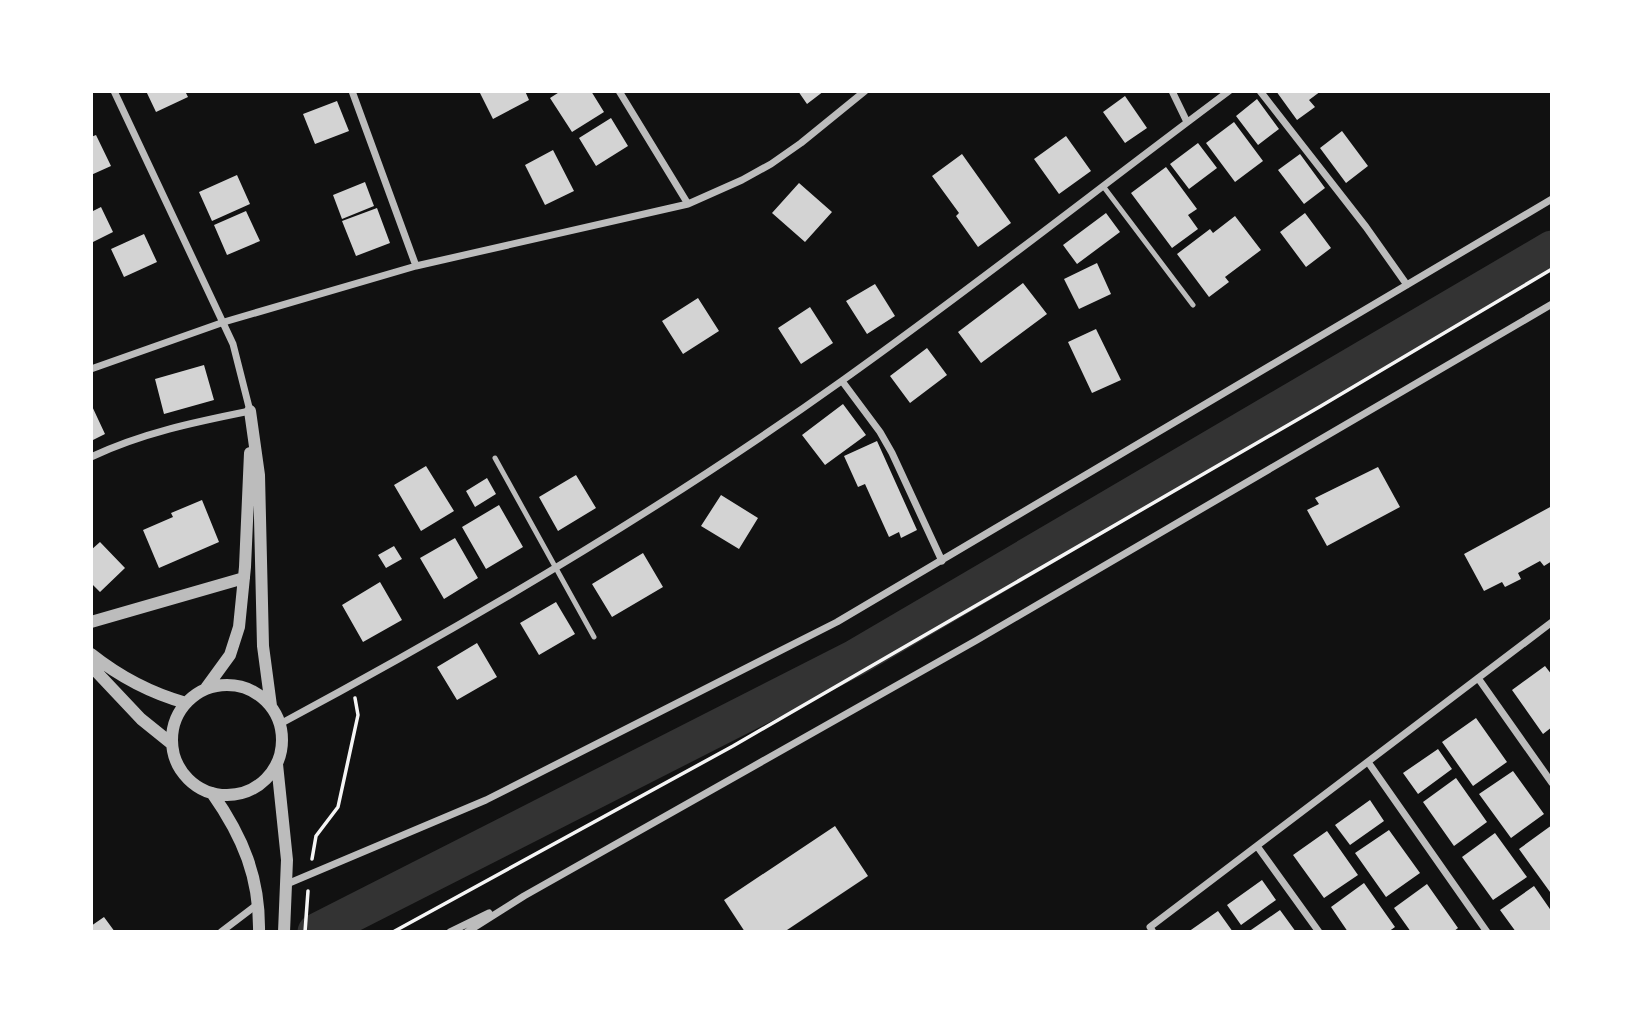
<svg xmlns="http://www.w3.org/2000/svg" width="1643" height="1023" viewBox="0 0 1643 1023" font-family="Quicksand,sans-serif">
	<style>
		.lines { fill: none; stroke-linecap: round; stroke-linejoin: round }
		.river { stroke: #333; stroke-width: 37 }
		.building { fill: #d3d3d3 }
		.path { stroke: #f5f5f5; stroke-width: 3.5 }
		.service { stroke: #bcbcbc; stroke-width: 5 }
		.minor { stroke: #bcbcbc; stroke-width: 7 }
		.tertiary { stroke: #bcbcbc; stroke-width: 12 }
	</style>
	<rect width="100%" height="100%" fill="#111"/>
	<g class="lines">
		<path class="river" d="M 316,932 L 855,658 L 1552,249"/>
	</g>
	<path class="building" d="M 146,91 L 185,91 L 188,97 L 156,112 Z
		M 479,91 L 525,91 L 529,100 L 493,119 Z
		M 561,91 L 591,91 L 604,112 L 572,132 L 550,98 Z
		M 798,91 L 824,91 L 807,104 Z
		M 1276,91 L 1321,91 L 1309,100 L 1315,107 L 1297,120 Z
		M 1125,96 L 1147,128 L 1125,143 L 1103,112 Z
		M 1257,99 L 1279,129 L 1258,145 L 1236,116 Z
		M 337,101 L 349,131 L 315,144 L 303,114 Z
		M 611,118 L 628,146 L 596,166 L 579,138 Z
		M 1234,122 L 1263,161 L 1235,182 L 1206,143 Z
		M 1342,131 L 1368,166 L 1346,183 L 1320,148 Z
		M 96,135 L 111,166 L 91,175 L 91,137 Z
		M 1066,136 L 1091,171 L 1059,194 L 1034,159 Z
		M 1198,143 L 1217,168 L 1189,189 L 1170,164 Z
		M 553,150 L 574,191 L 545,205 L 525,165 Z
		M 962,154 L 1011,223 L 978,247 L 956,216 L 959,213 L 932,176 Z
		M 1300,154 L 1325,188 L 1304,204 L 1278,170 Z
		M 1166,167 L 1197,209 L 1188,215 L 1198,229 L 1172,248 L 1131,193 Z
		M 237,175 L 250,204 L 212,221 L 199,192 Z
		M 365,182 L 374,206 L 342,219 L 333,195 Z
		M 799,183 L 832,212 L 805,242 L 772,213 Z
		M 101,207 L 113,232 L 91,243 L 91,212 Z
		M 377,208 L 390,243 L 356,256 L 342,221 Z
		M 246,211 L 260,241 L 227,255 L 214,225 Z
		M 1106,213 L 1120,232 L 1077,264 L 1063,245 Z
		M 1305,213 L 1331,248 L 1306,267 L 1280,232 Z
		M 1235,216 L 1261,250 L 1225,277 L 1229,282 L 1209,297 L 1177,254 L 1210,229 L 1213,233 Z
		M 144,234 L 157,262 L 124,277 L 111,249 Z
		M 1097,263 L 1111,294 L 1079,309 L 1064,279 Z
		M 1023,283 L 1047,314 L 981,363 L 958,332 Z
		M 875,284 L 895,316 L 867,334 L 846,301 Z
		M 698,298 L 719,331 L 683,354 L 662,321 Z
		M 810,307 L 833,343 L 801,364 L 778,328 Z
		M 1096,329 L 1121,380 L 1092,393 L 1068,342 Z
		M 927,348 L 947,375 L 910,403 L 890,376 Z
		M 204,365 L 214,400 L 164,414 L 155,379 Z
		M 91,404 L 105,434 L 91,441 Z
		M 843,404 L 866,435 L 825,465 L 802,435 Z
		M 877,441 L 917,530 L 901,538 L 899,532 L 889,537 L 865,484 L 858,487 L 844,456 Z
		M 426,466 L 454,511 L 421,531 L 394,485 Z
		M 1378,467 L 1400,507 L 1327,546 L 1307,510 L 1319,504 L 1315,498 Z
		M 576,475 L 596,508 L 558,531 L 539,497 Z
		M 487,478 L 496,494 L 475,507 L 466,491 Z
		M 721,495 L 758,518 L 739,549 L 701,526 Z
		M 202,500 L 219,542 L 159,568 L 143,530 L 173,517 L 171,513 Z
		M 499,505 L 523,547 L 486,569 L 462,527 Z
		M 1552,506 L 1552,561 L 1544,566 L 1540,561 L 1518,573 L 1521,579 L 1505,587 L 1502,582 L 1484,591 L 1464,554 Z
		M 455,538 L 478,578 L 444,599 L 420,558 Z
		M 100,542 L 125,568 L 100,592 L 91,583 L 91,550 Z
		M 394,546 L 402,559 L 386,568 L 378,555 Z
		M 643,553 L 663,587 L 612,617 L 592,584 Z
		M 380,582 L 402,620 L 363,642 L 342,605 Z
		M 556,602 L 575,634 L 539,655 L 520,623 Z
		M 477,643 L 497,677 L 457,700 L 437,667 Z
		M 1545,666 L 1552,675 L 1552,727 L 1543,734 L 1512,690 Z
		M 1476,718 L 1507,762 L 1473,786 L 1442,742 Z
		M 1438,749 L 1452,769 L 1418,794 L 1403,773 Z
		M 1513,771 L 1544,814 L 1511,838 L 1479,794 Z
		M 1456,778 L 1487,822 L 1454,846 L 1423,802 Z
		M 1370,800 L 1384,821 L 1350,845 L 1335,825 Z
		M 1552,825 L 1552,891 L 1550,892 L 1519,849 Z
		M 835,826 L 868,876 L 784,932 L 745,932 L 724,900 Z
		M 1389,830 L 1420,873 L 1386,897 L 1355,853 Z
		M 1327,831 L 1358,875 L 1324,898 L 1293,855 Z
		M 1495,833 L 1527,877 L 1493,900 L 1462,857 Z
		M 1262,880 L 1276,900 L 1241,925 L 1227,905 Z
		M 1364,883 L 1395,927 L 1388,932 L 1348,932 L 1331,907 Z
		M 1427,884 L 1458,928 L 1453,932 L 1411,932 L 1394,908 Z
		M 1534,886 L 1552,912 L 1552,932 L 1516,932 L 1500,910 Z
		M 1280,910 L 1296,932 L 1248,932 Z
		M 1218,911 L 1233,932 L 1188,932 Z
		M 104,917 L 115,932 L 91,932 L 91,926 Z"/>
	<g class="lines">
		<path class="path" d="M 312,859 L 316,836 L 338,807 L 358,715 L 355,698
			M 305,932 L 308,891
			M 393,932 L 733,746 L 1321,406 L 1552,269"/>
		<path class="service" d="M 1103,186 L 1193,305
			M 495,458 L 594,637"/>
		<path class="minor" d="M 352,91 L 416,266
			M 619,91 L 688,204
			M 1172,91 L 1187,122
			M 1260,91 L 1366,227 L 1407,285
			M 91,369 L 224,322 L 416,266 L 688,204 L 742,180 L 771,164 L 801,143 L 865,91
			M 842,381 L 880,432 L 892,453 L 942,561
			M 91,457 C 142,433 195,422 250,411 L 233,344 L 114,91
			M 1478,678 L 1552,783
			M 280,724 C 474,620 664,508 843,380 C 974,287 1100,187 1229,91
			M 1368,762 L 1487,932
			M 1257,846 L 1319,932
			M 287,884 L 486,800 L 837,622 L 1552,199
			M 221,932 L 259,903
			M 450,932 L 489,913
			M 467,932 L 524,896 L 977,640 L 1552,304
			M 1153,932 L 1150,927 L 1552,622"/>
		<path class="tertiary" d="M 250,411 L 259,475 L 263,646 L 271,706
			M 91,622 L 244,578
			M 91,654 C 120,677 150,693 186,703
			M 91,666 L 141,719 L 172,744
			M172 740a55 55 0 1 1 110 0a55 55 0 1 1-110 0Z
			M 206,688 L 230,655 L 239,627 L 245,567 L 250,453
			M 277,764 L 287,860 L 284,932
			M 212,793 C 243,837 260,878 259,932"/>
	</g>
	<rect width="1643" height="1023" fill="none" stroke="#ffffff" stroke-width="186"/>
</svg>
